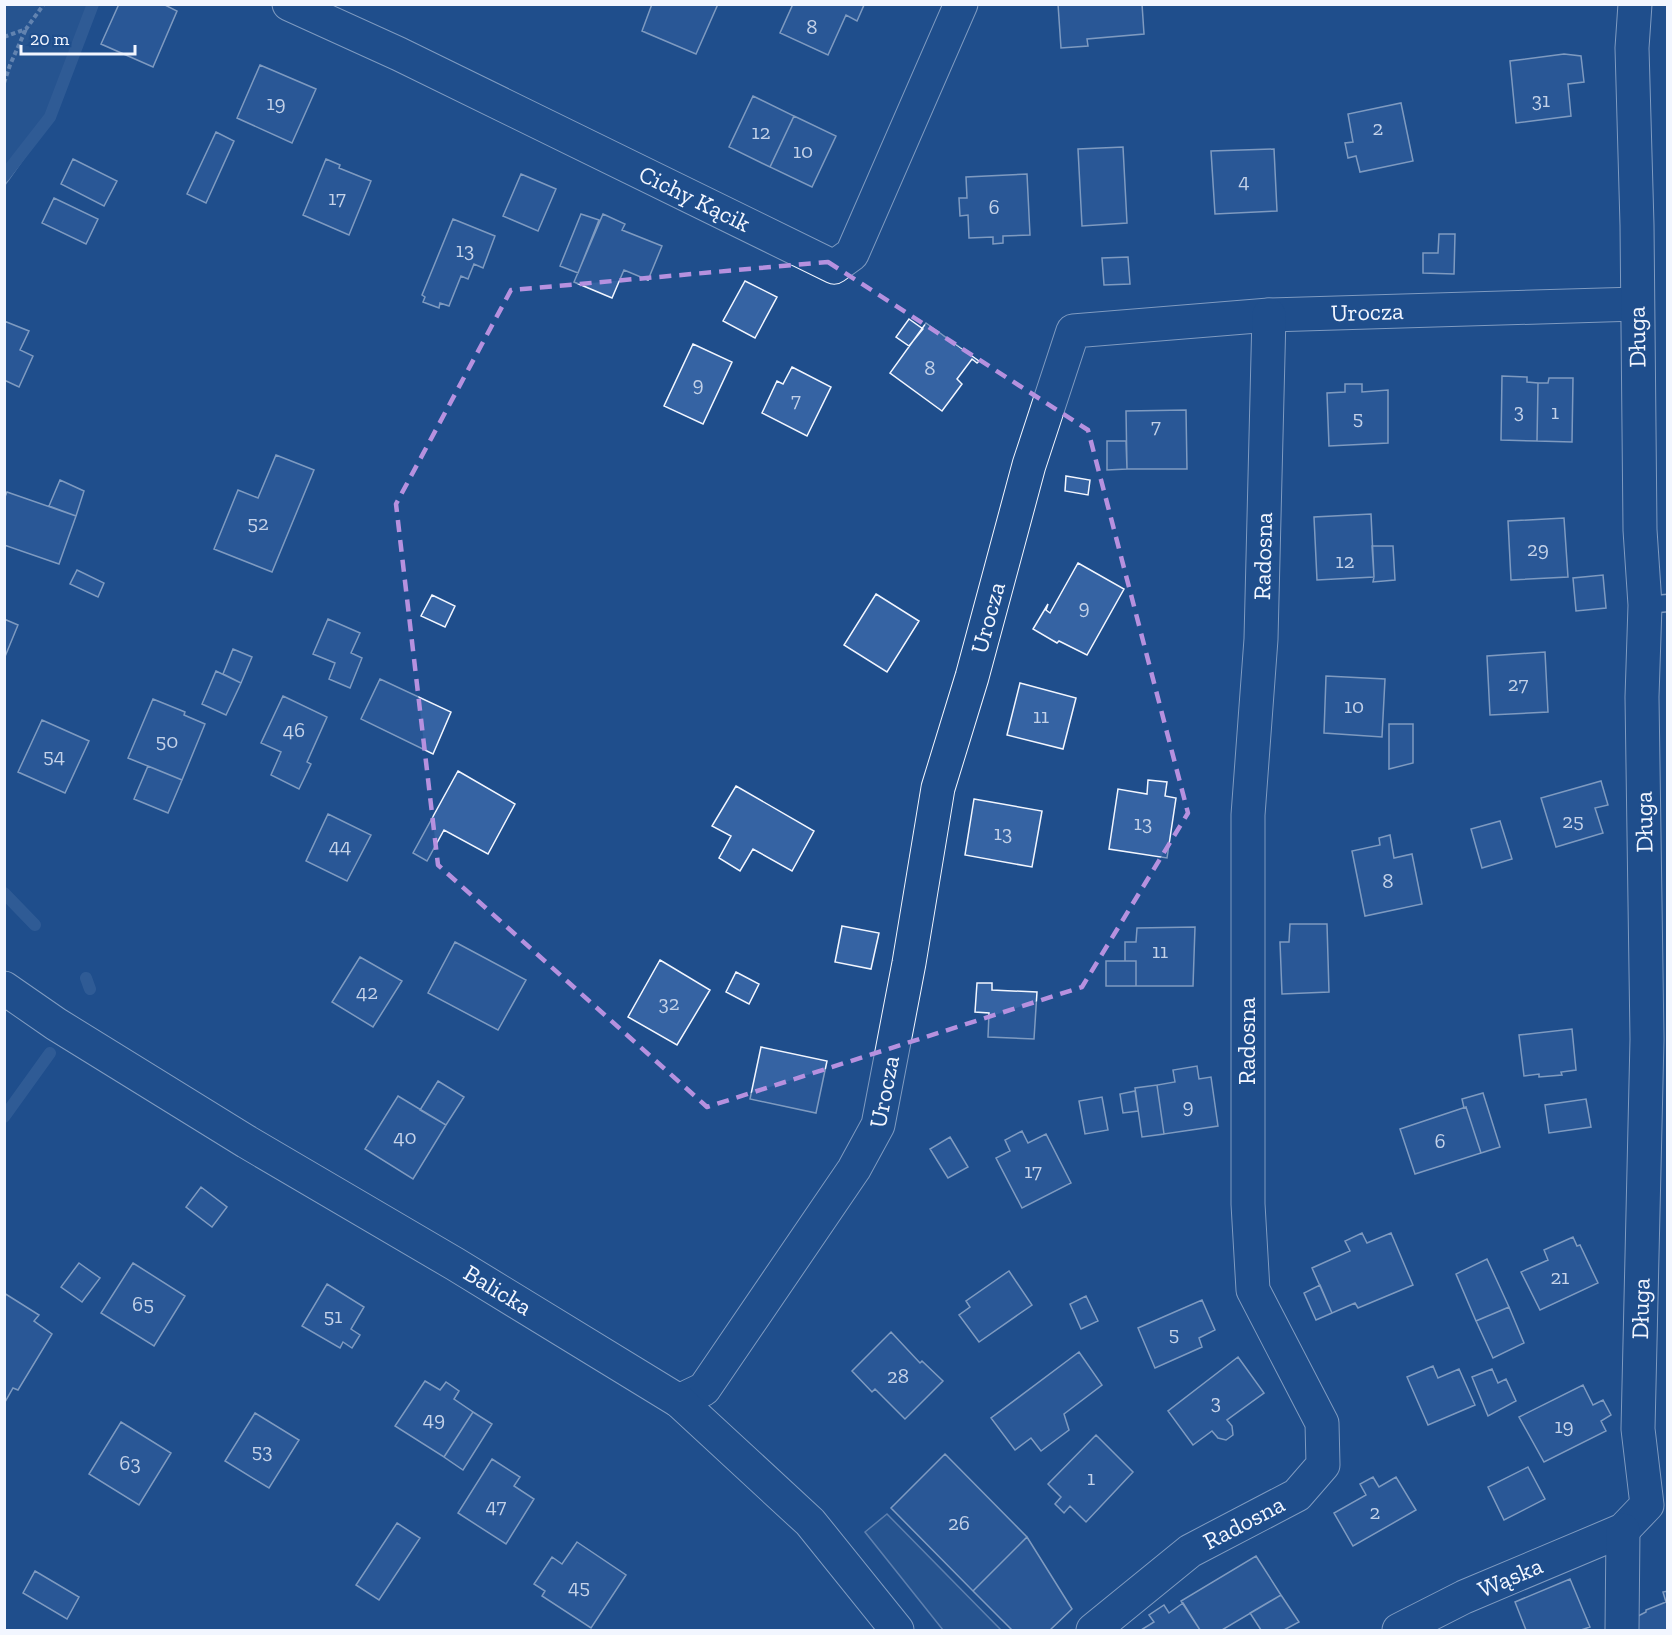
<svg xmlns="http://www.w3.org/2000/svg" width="1672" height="1635" viewBox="0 0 1672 1635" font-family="'Zilla Slab',serif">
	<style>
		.built { fill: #305b95; stroke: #a8bbd7; stroke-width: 1.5 }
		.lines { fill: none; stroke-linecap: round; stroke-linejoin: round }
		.stream { stroke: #446ba0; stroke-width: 12 }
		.building { fill: #3563a3; stroke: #f2f6ff; stroke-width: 1.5 }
		.lane-casing { stroke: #f2f6ff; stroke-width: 19 }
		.street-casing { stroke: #f2f6ff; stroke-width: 35 }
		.secondary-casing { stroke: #f2f6ff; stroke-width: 35 }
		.path { stroke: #b3c4dc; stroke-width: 4; stroke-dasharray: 4.5 3; stroke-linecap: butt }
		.lane { stroke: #1f4e8c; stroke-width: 16 }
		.street { stroke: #1f4e8c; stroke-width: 33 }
		.secondary { stroke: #1f4e8c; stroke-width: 33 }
		.marked { fill: none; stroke: #b691df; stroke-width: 4.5; stroke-dasharray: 12 8; stroke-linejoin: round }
		.labels { text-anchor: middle; stroke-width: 4.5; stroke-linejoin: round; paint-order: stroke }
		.number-label { font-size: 21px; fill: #c3d1e8 }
		.street-label { font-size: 24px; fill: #f2f6ff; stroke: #1f4e8c }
	</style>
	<rect width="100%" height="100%" fill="#1f4e8c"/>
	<path class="built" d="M 5,4 L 93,5 L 46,127 L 5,185 Z
		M 887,1514 L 1001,1630 L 943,1630 L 865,1532 Z"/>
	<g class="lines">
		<path class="stream" d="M 4,176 L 50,117 L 93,4
			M 4,893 L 35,925
			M 86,978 L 90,989
			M 4,1117 L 50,1053"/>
	</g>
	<path class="building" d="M 119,4 L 163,4 L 177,11 L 153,67 L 101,44 Z
		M 652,4 L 718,4 L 696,54 L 642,31 Z
		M 793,4 L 864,4 L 864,5 L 857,21 L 846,15 L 828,55 L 780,33 Z
		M 1058,4 L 1142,4 L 1144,34 L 1087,39 L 1088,46 L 1061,48 Z
		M 1564,54 L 1581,56 L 1584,82 L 1568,84 L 1571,116 L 1516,123 L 1510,61 Z
		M 260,65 L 316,89 L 292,143 L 237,118 Z
		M 753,96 L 794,116 L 770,167 L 729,147 Z
		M 1401,103 L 1413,161 L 1360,172 L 1356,156 L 1348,158 L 1345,143 L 1353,142 L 1348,114 Z
		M 794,116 L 836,136 L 812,187 L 770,167 Z
		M 216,132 L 234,141 L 206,203 L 187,194 Z
		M 1123,147 L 1127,223 L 1082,226 L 1078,149 Z
		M 1274,149 L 1277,211 L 1215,214 L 1211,151 Z
		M 73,159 L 117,181 L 104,206 L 61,184 Z
		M 326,159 L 340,165 L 339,168 L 371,181 L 349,235 L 303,215 Z
		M 521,174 L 556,189 L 538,231 L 503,216 Z
		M 1027,174 L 1030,235 L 1003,236 L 1003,243 L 993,244 L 993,237 L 969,238 L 968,215 L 960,216 L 959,198 L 967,198 L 966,177 Z
		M 54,198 L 98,219 L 86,244 L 42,223 Z
		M 581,214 L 599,220 L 578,273 L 560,266 Z
		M 603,214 L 625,224 L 622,230 L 662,246 L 648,280 L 624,270 L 612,298 L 574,282 Z
		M 453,219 L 495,236 L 483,268 L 474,264 L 468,279 L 461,276 L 449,306 L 440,303 L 439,308 L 423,302 L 425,297 L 422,295 Z
		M 1439,234 L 1455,234 L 1454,274 L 1423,273 L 1423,253 L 1438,253 Z
		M 1128,257 L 1130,284 L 1104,285 L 1102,258 Z
		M 745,281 L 777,297 L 755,338 L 723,321 Z
		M 909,319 L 923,329 L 909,346 L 896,337 Z
		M 4,321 L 29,331 L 20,350 L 33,356 L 19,387 L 4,380 Z
		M 926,323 L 979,361 L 977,363 L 972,359 L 957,379 L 962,384 L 942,411 L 890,373 Z
		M 693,344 L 732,362 L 703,424 L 664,406 Z
		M 792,367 L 831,387 L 807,436 L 762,413 L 777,381 L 783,384 Z
		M 1502,376 L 1527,377 L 1527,382 L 1538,383 L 1537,441 L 1501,440 Z
		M 1549,378 L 1573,378 L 1572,442 L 1537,441 L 1538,383 L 1548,383 Z
		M 1345,384 L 1362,384 L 1362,392 L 1388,390 L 1388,443 L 1329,446 L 1327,393 L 1345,392 Z
		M 1186,410 L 1187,469 L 1127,469 L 1126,411 Z
		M 1107,441 L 1126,441 L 1127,469 L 1107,470 Z
		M 276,455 L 314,470 L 272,572 L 214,549 L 238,490 L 258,498 Z
		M 1066,476 L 1090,480 L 1088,495 L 1065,491 Z
		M 60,480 L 84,491 L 76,516 L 49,506 Z
		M 7,492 L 76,516 L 59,564 L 4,545 L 4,499 Z
		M 1371,514 L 1374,577 L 1317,580 L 1314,517 Z
		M 1564,518 L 1568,577 L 1511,580 L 1508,521 Z
		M 1372,546 L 1393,546 L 1395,580 L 1373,582 L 1374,577 Z
		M 1078,563 L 1124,589 L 1087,655 L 1059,641 L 1057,643 L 1033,629 L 1048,604 L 1046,610 L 1050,613 Z
		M 77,570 L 104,583 L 98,597 L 70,584 Z
		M 1603,575 L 1606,608 L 1576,611 L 1573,578 Z
		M 876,594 L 919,621 L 887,672 L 844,645 Z
		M 432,595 L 455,606 L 445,627 L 421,616 Z
		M 4,619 L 18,625 L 4,659 Z
		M 328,619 L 360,633 L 351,653 L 362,658 L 350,688 L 329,679 L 335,663 L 313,654 Z
		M 233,649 L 252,657 L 241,683 L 223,674 Z
		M 1545,652 L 1548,712 L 1490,715 L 1487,656 Z
		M 216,671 L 241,683 L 226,715 L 202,704 Z
		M 1326,676 L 1385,679 L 1382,737 L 1324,733 Z
		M 380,679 L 451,712 L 433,754 L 361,719 Z
		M 1020,683 L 1076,698 L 1063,749 L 1007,735 Z
		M 283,696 L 327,717 L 307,762 L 311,764 L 299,789 L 271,775 L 281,752 L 261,743 Z
		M 153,699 L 185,712 L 184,715 L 205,724 L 182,780 L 128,758 Z
		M 42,720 L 89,741 L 65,793 L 18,772 Z
		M 1389,724 L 1413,724 L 1413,763 L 1389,769 Z
		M 148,766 L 182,780 L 168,813 L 134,799 Z
		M 458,771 L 515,804 L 488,854 L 444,830 L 427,861 L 413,853 Z
		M 1148,780 L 1167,782 L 1165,796 L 1176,798 L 1167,858 L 1109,849 L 1118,789 L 1147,794 Z
		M 1601,781 L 1608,805 L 1595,808 L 1603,833 L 1556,847 L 1541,798 Z
		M 736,786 L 814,831 L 792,871 L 753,849 L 740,871 L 719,858 L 731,836 L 712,826 Z
		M 974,799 L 1042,811 L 1032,867 L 965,855 Z
		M 328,814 L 371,835 L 347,881 L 306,861 Z
		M 1500,821 L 1512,859 L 1482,868 L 1471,829 Z
		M 1390,835 L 1394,858 L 1412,854 L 1422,904 L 1365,916 L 1352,851 L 1380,845 L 1379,838 Z
		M 1290,924 L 1327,924 L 1329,992 L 1282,994 L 1280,942 L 1289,942 Z
		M 842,926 L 879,933 L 871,969 L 835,962 Z
		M 1195,927 L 1193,986 L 1136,986 L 1136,961 L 1125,961 L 1125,942 L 1136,942 L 1137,928 Z
		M 455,942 L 526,980 L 498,1030 L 428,993 Z
		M 360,957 L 402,981 L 373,1027 L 332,1002 Z
		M 660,960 L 710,990 L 677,1045 L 628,1017 Z
		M 1106,961 L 1136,961 L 1136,986 L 1106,986 Z
		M 736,972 L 759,984 L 749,1004 L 726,992 Z
		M 977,983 L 992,983 L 992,990 L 1037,992 L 1034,1039 L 988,1037 L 989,1013 L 975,1012 Z
		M 1572,1029 L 1576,1070 L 1561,1072 L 1562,1075 L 1539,1077 L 1539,1074 L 1524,1076 L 1519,1035 Z
		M 761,1047 L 827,1061 L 816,1113 L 750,1099 Z
		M 1197,1066 L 1199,1079 L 1211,1077 L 1218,1126 L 1164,1134 L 1157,1085 L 1175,1082 L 1173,1070 Z
		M 438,1081 L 464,1097 L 446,1125 L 420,1110 Z
		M 1157,1085 L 1164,1134 L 1142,1137 L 1135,1088 Z
		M 1135,1091 L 1138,1111 L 1123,1113 L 1120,1094 Z
		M 1483,1093 L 1500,1147 L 1481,1153 L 1466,1107 L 1464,1108 L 1462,1099 Z
		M 398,1096 L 446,1125 L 413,1179 L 365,1149 Z
		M 1102,1097 L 1108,1130 L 1085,1134 L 1079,1101 Z
		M 1586,1099 L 1591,1127 L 1549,1133 L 1545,1105 Z
		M 1466,1107 L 1481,1153 L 1415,1174 L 1400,1129 Z
		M 1022,1131 L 1028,1143 L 1046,1134 L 1071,1183 L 1022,1208 L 996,1158 L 1010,1151 L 1005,1140 Z
		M 950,1137 L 968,1167 L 948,1178 L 930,1149 Z
		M 201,1187 L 227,1207 L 212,1227 L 186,1207 Z
		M 1362,1233 L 1367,1243 L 1391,1233 L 1413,1285 L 1358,1308 L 1355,1303 L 1332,1313 L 1312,1268 L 1350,1251 L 1345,1241 Z
		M 1573,1237 L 1577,1246 L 1580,1245 L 1598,1283 L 1540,1310 L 1521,1272 L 1548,1260 L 1544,1250 Z
		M 1487,1259 L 1509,1307 L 1476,1321 L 1456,1274 Z
		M 79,1263 L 100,1278 L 82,1302 L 61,1287 Z
		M 133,1263 L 185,1296 L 154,1346 L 101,1313 Z
		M 1009,1271 L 1032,1305 L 979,1342 L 959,1315 L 970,1307 L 966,1301 Z
		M 327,1284 L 364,1307 L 351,1329 L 360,1335 L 352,1348 L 343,1342 L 340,1348 L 302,1326 Z
		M 1320,1285 L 1332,1313 L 1316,1320 L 1304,1293 Z
		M 4,1293 L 39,1315 L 34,1321 L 52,1334 L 18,1390 L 13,1388 L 5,1402 Z
		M 1086,1296 L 1098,1321 L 1081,1329 L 1070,1304 Z
		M 1202,1300 L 1215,1330 L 1199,1338 L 1202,1347 L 1155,1368 L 1138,1328 Z
		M 1509,1307 L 1524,1343 L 1493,1358 L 1476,1321 Z
		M 891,1332 L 920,1363 L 922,1361 L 943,1381 L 905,1419 L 875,1389 L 872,1392 L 852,1371 Z
		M 1079,1352 L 1102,1385 L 1064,1414 L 1069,1430 L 1041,1451 L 1031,1438 L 1015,1450 L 991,1418 Z
		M 1238,1357 L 1264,1393 L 1227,1420 L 1232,1426 L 1233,1435 L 1226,1440 L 1218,1438 L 1212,1431 L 1193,1445 L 1168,1411 Z
		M 1433,1366 L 1438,1378 L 1459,1369 L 1475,1405 L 1428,1425 L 1407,1377 Z
		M 1492,1369 L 1498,1383 L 1506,1379 L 1516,1401 L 1488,1416 L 1472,1377 Z
		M 425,1381 L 440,1390 L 446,1382 L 459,1391 L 454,1399 L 473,1412 L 444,1457 L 395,1426 Z
		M 1583,1385 L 1593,1405 L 1603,1400 L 1611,1415 L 1601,1421 L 1606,1431 L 1544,1462 L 1519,1417 Z
		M 473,1412 L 492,1424 L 463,1470 L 444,1457 Z
		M 255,1413 L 299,1440 L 269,1488 L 225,1461 Z
		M 121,1422 L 171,1453 L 139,1505 L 89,1474 Z
		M 1096,1435 L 1133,1472 L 1086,1522 L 1070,1506 L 1064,1513 L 1055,1504 L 1061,1497 L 1048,1484 Z
		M 945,1454 L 1027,1537 L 973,1591 L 891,1508 Z
		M 492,1459 L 520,1477 L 514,1486 L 534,1499 L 506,1544 L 458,1513 Z
		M 1528,1467 L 1545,1499 L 1504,1520 L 1488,1487 Z
		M 1373,1477 L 1379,1487 L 1396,1477 L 1416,1510 L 1353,1546 L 1334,1513 L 1366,1495 L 1360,1484 Z
		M 397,1523 L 420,1538 L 379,1600 L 356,1585 Z
		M 1027,1537 L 1072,1609 L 1050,1630 L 1012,1630 L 973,1591 Z
		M 577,1542 L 626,1575 L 591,1628 L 542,1596 L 545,1591 L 534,1584 L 552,1557 L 562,1564 Z
		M 1256,1556 L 1281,1595 L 1222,1630 L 1200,1630 L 1181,1601 Z
		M 35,1571 L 79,1597 L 67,1619 L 23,1593 Z
		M 1570,1579 L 1590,1627 L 1581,1630 L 1526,1630 L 1515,1602 Z
		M 1668,1591 L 1668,1630 L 1637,1630 L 1638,1616 L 1646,1612 L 1646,1610 L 1666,1602 L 1663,1592 Z
		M 1281,1595 L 1299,1622 L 1284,1630 L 1261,1630 L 1250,1613 Z
		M 1183,1603 L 1200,1630 L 1141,1630 L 1154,1622 L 1149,1615 L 1164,1605 L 1169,1613 Z"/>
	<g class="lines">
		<defs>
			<path id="lane" d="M 1645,605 L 1668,603"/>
			<g id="street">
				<path id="s1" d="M 289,4 L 399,54 L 834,267 L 852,254 L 961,4"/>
				<path id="s2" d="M 679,1401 L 704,1389 L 854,1169 L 878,1125 L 909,963 L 938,788 L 972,677 L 1029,465 L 1073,331 L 1269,315 L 1637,304"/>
				<path id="s3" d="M 1093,1630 L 1190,1551 L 1297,1495 L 1323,1465 L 1322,1423 L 1253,1290 L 1248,1204 L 1248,815 L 1261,639 L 1269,315"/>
				<path id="s4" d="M 1399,1630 L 1464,1597 L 1623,1530 L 1647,1505 L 1638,1429 L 1647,1039 L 1642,697 L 1645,605 L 1640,530 L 1637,225 L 1632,48 L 1635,4"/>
				<path d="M 1622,1630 L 1623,1530"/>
			</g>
			<g id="secondary">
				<path id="s5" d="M 4,988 L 56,1024 L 247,1142 L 455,1264 L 679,1401 L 810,1522 L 897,1630"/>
			</g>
		</defs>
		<use href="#lane" class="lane-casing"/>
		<use href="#street" class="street-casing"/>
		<use href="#secondary" class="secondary-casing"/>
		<path class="path" d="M 4,37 L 26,29 L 44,4
			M 4,83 L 10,65 L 26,29"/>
		<use href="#lane" class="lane"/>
		<use href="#street" class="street"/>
		<use href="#secondary" class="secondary"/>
	</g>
	<path d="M0 0H1672V1635H0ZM 828,262 L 1088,430 L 1188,813 L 1082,987 L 707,1107 L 438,865 L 396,504 L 511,290 Z" fill="#1f4e8c" fill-opacity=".55" fill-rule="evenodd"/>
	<path class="marked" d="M 828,262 L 1088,430 L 1188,813 L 1082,987 L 707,1107 L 438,865 L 396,504 L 511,290 Z"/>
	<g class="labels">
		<g class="number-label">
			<text x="812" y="34">8</text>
			<text x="1541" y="107">31</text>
			<text x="276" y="110">19</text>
			<text x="1378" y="135">2</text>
			<text x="761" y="139">12</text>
			<text x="803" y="158">10</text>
			<text x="1244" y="188">4</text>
			<text x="337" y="205">17</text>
			<text x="994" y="214">6</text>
			<text x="465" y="257">13</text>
			<text x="930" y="375">8</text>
			<text x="698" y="391">9</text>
			<text x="796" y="407">7</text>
			<text x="1519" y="418">3</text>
			<text x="1555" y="419">1</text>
			<text x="1358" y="425">5</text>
			<text x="1156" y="433">7</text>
			<text x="258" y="530">52</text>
			<text x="1538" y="556">29</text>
			<text x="1345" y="568">12</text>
			<text x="1084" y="614">9</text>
			<text x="1518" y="691">27</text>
			<text x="1354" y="713">10</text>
			<text x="1041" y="723">11</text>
			<text x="294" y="737">46</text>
			<text x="167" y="748">50</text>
			<text x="54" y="763">54</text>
			<text x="1573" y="828">25</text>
			<text x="1143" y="830">13</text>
			<text x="1003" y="840">13</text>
			<text x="340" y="853">44</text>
			<text x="1388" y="888">8</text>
			<text x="1160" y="958">11</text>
			<text x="367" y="999">42</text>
			<text x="669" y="1010">32</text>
			<text x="1188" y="1113">9</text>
			<text x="405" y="1144">40</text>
			<text x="1440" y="1148">6</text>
			<text x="1033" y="1178">17</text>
			<text x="1560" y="1284">21</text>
			<text x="143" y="1311">65</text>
			<text x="333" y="1323">51</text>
			<text x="1174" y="1341">5</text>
			<text x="898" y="1383">28</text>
			<text x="1216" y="1409">3</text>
			<text x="434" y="1426">49</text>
			<text x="1564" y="1433">19</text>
			<text x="262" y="1458">53</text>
			<text x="130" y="1470">63</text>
			<text x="1091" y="1485">1</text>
			<text x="496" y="1513">47</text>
			<text x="1375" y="1519">2</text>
			<text x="959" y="1530">26</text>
			<text x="579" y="1594">45</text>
		</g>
		<g class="street-label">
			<text dy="8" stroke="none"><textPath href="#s1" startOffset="450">Cichy Kącik</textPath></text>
			<text dy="8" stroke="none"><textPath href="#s2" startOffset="1458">Urocza</textPath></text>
			<text transform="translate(1637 337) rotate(-91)" y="8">Długa</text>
			<text dy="8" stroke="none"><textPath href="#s3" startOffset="1212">Radosna</textPath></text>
			<text dy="8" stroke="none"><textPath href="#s2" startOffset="864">Urocza</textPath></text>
			<text transform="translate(1644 822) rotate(-91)" y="8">Długa</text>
			<text transform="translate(1247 1041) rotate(-90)" y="8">Radosna</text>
			<text dy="8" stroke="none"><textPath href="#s2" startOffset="378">Urocza</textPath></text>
			<text dy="8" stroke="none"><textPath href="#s5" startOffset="579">Balicka</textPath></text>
			<text dy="8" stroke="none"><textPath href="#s4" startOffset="477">Długa</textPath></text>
			<text dy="8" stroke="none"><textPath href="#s3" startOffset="186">Radosna</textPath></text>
			<text dy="8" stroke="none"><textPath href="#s4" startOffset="123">Wąska</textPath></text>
		</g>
	</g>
	<rect width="1672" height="1635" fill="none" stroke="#f2f6ff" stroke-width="12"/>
	<path d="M21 45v9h114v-9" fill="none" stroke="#f2f6ff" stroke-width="3"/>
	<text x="30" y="45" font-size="18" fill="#f2f6ff" stroke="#1f4e8c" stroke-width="4.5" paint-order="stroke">20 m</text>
</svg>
